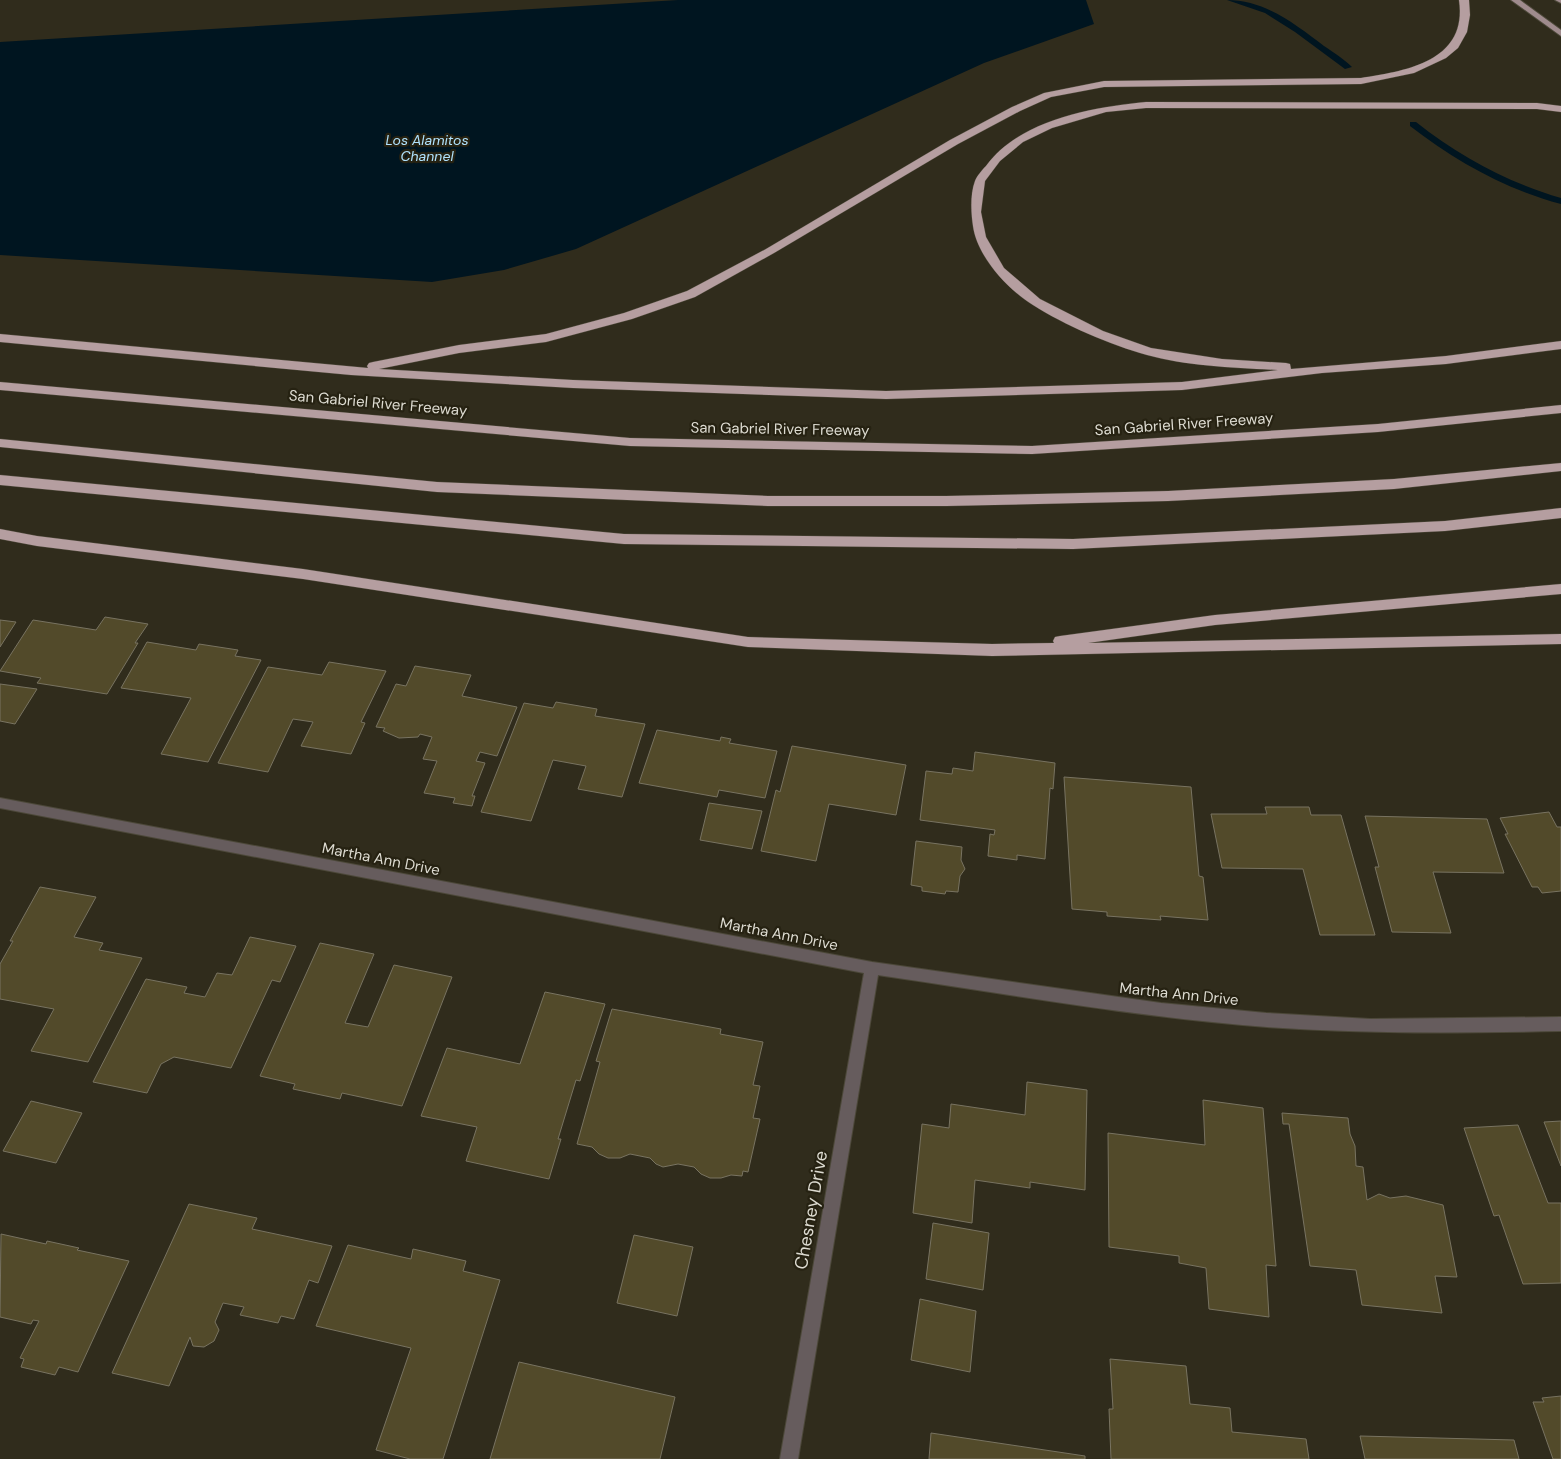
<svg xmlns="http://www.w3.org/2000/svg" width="1561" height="1459" viewBox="0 0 1561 1459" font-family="'DM Sans',sans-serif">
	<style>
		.water { fill: #001520 }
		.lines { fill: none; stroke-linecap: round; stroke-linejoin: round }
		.stream { fill: #001520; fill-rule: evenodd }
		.building { fill: #524a2a; stroke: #787361 }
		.street-casing { stroke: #4c4839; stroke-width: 2 }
		.primary-casing { stroke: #4c4839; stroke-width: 2 }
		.highway-casing { stroke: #4c4839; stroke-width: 1 }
		.street { fill: #665c5d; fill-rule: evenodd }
		.primary { fill: #9f8b8d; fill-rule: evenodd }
		.highway { fill: #b59ea0; fill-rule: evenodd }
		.labels { text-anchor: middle; stroke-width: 4.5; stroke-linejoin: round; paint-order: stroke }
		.far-water-label { font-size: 14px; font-style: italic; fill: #afe1fc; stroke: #262212 }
		.street-label { font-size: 15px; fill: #dddbd1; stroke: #262212 }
		.near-street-label { font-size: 18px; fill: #dddbd1; stroke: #262212 }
	</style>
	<rect width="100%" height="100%" fill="#302c1c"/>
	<path class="water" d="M 678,0 L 1086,0 L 1094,24 L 984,63 L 576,249 L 504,270 L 432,282 L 0,255 L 0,42 Z"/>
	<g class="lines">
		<path class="stream" d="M 1227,0 C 1265,0 1295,24 1324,46 C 1333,52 1344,59 1352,67 L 1345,69 L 1295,32 L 1265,13 Z
			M 1410,122 L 1416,122 C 1460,157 1507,182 1561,198 L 1561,204 C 1505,189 1455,161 1410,126 Z"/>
	</g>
	<path class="building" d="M 105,617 L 148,624 L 135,643 L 138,643 L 107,694 L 37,683 L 41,678 L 0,671 L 33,620 L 96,630 Z
		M 0,620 L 16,622 L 0,647 Z
		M 147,642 L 196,650 L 199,644 L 238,650 L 235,656 L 261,660 L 208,762 L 161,754 L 191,698 L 121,688 Z
		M 329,662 L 386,671 L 361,722 L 365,723 L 351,754 L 301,746 L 313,722 L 293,719 L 268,772 L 218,763 L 268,667 L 322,675 Z
		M 415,666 L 471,675 L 462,696 L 517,707 L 497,756 L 480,752 L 476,761 L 485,763 L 472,796 L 475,796 L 472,806 L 453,803 L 455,798 L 424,793 L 437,761 L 423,759 L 432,737 L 420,734 L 418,737 L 399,738 L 383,731 L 385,728 L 376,727 L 396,684 L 406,686 Z
		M 0,684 L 37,689 L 15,724 L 0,721 Z
		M 556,702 L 597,709 L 595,716 L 645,724 L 622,797 L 578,789 L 586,766 L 553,760 L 531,821 L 481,812 L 524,703 L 553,708 Z
		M 657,730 L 720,741 L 721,737 L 731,739 L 729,743 L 777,751 L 765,798 L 719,790 L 717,797 L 639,783 Z
		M 792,746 L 906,765 L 896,815 L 829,804 L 816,861 L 761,851 L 776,790 L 780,792 Z
		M 975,752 L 1055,763 L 1053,789 L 1050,788 L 1045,859 L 1017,855 L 1017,860 L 988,856 L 990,834 L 994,835 L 995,830 L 920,820 L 926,771 L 952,774 L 953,768 L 973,771 Z
		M 1064,777 L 1191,787 L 1199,876 L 1203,877 L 1208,920 L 1160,916 L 1161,920 L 1107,916 L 1107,912 L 1072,909 Z
		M 709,803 L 762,811 L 752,849 L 700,840 Z
		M 1265,807 L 1309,807 L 1311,815 L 1341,815 L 1375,935 L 1320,935 L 1303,869 L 1222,868 L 1211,814 L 1267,814 Z
		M 1549,812 L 1557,827 L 1561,827 L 1561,891 L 1542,893 L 1538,887 L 1532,887 L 1505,834 L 1508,834 L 1500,818 Z
		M 1365,816 L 1487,819 L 1504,873 L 1433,872 L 1451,933 L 1392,932 L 1375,867 L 1379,867 Z
		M 916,841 L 962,847 L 961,860 L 965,869 L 960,876 L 958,892 L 946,891 L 945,894 L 922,891 L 922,887 L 911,885 Z
		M 40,887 L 96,897 L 74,937 L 103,943 L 99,950 L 142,958 L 88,1062 L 31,1051 L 54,1009 L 0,999 L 0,964 L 13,941 L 10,941 Z
		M 250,937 L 296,946 L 280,982 L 272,980 L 231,1068 L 174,1057 L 161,1064 L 147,1093 L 93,1082 L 146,979 L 187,987 L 184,993 L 205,997 L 217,973 L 232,975 Z
		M 320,943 L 374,954 L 345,1023 L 368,1027 L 394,965 L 452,977 L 402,1106 L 342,1093 L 340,1099 L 293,1089 L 295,1084 L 260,1076 Z
		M 545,992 L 605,1004 L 580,1081 L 576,1080 L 558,1139 L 561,1139 L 549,1179 L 466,1161 L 477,1127 L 421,1116 L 447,1048 L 520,1064 Z
		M 612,1009 L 721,1029 L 720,1034 L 763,1042 L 753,1085 L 760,1086 L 753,1118 L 760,1119 L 748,1172 L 743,1171 L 742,1176 L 731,1175 L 721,1178 L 710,1178 L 701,1174 L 694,1167 L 678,1164 L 663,1167 L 656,1164 L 650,1158 L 630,1154 L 620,1158 L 608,1158 L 599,1154 L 592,1147 L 577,1144 L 600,1062 L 596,1061 Z
		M 1027,1082 L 1087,1090 L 1085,1190 L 1030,1182 L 1030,1188 L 975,1180 L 972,1223 L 913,1213 L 922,1124 L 949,1128 L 951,1104 L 1025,1115 Z
		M 1203,1100 L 1263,1108 L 1276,1266 L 1266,1265 L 1269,1317 L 1209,1309 L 1206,1268 L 1179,1263 L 1179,1256 L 1109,1247 L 1108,1133 L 1205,1145 Z
		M 31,1101 L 82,1113 L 56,1163 L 3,1151 Z
		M 1282,1113 L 1348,1118 L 1350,1134 L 1355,1146 L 1356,1166 L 1363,1167 L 1367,1200 L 1379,1194 L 1390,1198 L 1406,1196 L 1443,1205 L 1457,1277 L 1435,1276 L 1442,1313 L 1362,1305 L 1356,1270 L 1310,1266 L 1289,1124 L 1283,1124 Z
		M 1561,1121 L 1561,1166 L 1544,1122 Z
		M 1518,1125 L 1548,1203 L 1561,1203 L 1561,1283 L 1523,1284 L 1499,1215 L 1494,1216 L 1464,1128 Z
		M 189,1204 L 257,1218 L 252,1229 L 332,1246 L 318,1283 L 309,1280 L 294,1319 L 281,1316 L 278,1323 L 240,1315 L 244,1307 L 223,1303 L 215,1322 L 219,1330 L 214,1341 L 204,1347 L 193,1346 L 190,1337 L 169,1386 L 112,1373 Z
		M 933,1223 L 989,1233 L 983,1290 L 926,1279 Z
		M 1,1234 L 46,1244 L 47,1241 L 79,1248 L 77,1250 L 129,1261 L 78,1372 L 59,1367 L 55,1375 L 21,1367 L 24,1359 L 20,1358 L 39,1321 L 33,1320 L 31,1324 L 0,1317 Z
		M 634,1235 L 693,1247 L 677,1316 L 617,1303 Z
		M 348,1245 L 411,1259 L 413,1249 L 466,1261 L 463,1271 L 500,1280 L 443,1459 L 410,1459 L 376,1450 L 411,1348 L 316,1326 Z
		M 920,1299 L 976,1311 L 970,1372 L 911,1360 Z
		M 1110,1359 L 1186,1366 L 1190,1404 L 1230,1408 L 1232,1432 L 1306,1439 L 1309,1459 L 1111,1459 L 1109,1409 L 1113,1409 Z
		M 519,1362 L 675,1397 L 660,1459 L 490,1459 Z
		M 1561,1396 L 1561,1459 L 1553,1459 L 1533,1402 L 1544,1402 L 1542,1398 Z
		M 931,1433 L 1085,1456 L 1085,1459 L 929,1459 Z
		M 1360,1436 L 1514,1440 L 1519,1459 L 1365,1459 Z"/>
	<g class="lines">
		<defs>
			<path id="street" d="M 0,798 L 872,962 L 1161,1003 L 1266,1013 L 1370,1019 L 1561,1017 L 1561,1031 C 1463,1033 1365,1034 1267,1027 C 1136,1017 1007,994 878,975 L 798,1459 L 780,1459 L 864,973 L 0,808 Z"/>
			<path id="primary" d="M 1511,0 L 1520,0 L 1561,30 L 1561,36 Z
				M 1555,0 L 1561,0 L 1561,3 Z"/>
			<path id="highway" d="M 1459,0 L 1469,0 L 1470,15 L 1467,32 L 1458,48 L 1446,58 L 1414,73 L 1361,84 L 1104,87 L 1051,97 L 1020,111 L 958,144 L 774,253 L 695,297 L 632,319 L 546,342 L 459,353 L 379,369 L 573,380 L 886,391 L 1182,382 L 1278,370 C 1237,368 1186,366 1147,355 C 1111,345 1064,325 1033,305 C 1007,289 977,256 973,226 C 971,213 970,194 975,181 C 977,176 982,170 986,166 C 1019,120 1093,107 1146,102 L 1537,103 L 1561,106 L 1561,112 L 1537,109 L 1146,108 L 1106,112 L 1052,128 L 1023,142 L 1000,161 L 985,181 L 981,212 L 986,237 L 1004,268 L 1040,299 L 1103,331 L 1151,348 L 1222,359 L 1286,363 L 1290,364 L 1291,369 L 1446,356 L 1561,341 L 1561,349 L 1446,364 L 1322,373 L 1182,390 L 886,399 L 573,388 L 351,375 L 0,342 L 0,334 L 368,368 L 367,366 L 369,363 L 373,362 L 459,345 L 546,334 L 624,313 L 687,291 L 766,249 L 950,140 L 1012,107 L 1044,93 L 1104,81 L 1361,78 C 1407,71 1468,61 1459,0 Z
				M 0,382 L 630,438 L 1032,446 L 1378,424 L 1561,405 L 1561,413 L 1378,432 L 1032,454 L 630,446 L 0,390 Z
				M 0,439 L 437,482 L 768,496 L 946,496 L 1168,491 L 1394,479 L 1561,463 L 1561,471 L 1394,489 L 1168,501 L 946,506 L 768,506 L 437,492 L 0,447 Z
				M 0,475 L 624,534 L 1073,539 L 1445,521 L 1561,508 L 1561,518 L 1445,531 L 1073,549 L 624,544 L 0,485 Z
				M 0,529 L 37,536 L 303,569 L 748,637 L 992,644 L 1054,643 L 1053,641 L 1055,637 L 1060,636 L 1215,615 L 1561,584 L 1561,594 L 1215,625 L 1088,643 L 1561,634 L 1561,644 L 992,656 L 748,647 L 303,579 L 37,546 L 0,539 Z"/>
		</defs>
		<use href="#street" class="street-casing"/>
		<use href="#primary" class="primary-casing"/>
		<use href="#highway" class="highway-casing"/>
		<use href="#street" class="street"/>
		<use href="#primary" class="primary"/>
		<use href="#highway" class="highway"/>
	</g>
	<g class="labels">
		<g class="far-water-label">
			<text x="427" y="145">Los Alamitos<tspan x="427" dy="16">Channel</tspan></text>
		</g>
		<g class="street-label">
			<text transform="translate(378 403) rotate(5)" y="5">San Gabriel River Freeway</text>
			<text transform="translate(1184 424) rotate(-4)" y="5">San Gabriel River Freeway</text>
			<text transform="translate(780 429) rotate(1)" y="5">San Gabriel River Freeway</text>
			<text transform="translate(381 859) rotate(11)" y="5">Martha Ann Drive</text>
			<text transform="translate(779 934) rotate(11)" y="5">Martha Ann Drive</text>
			<text transform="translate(1179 994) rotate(6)" y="5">Martha Ann Drive</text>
		</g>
		<g class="near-street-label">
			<text transform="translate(811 1210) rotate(-80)" y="6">Chesney Drive</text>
		</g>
	</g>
</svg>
